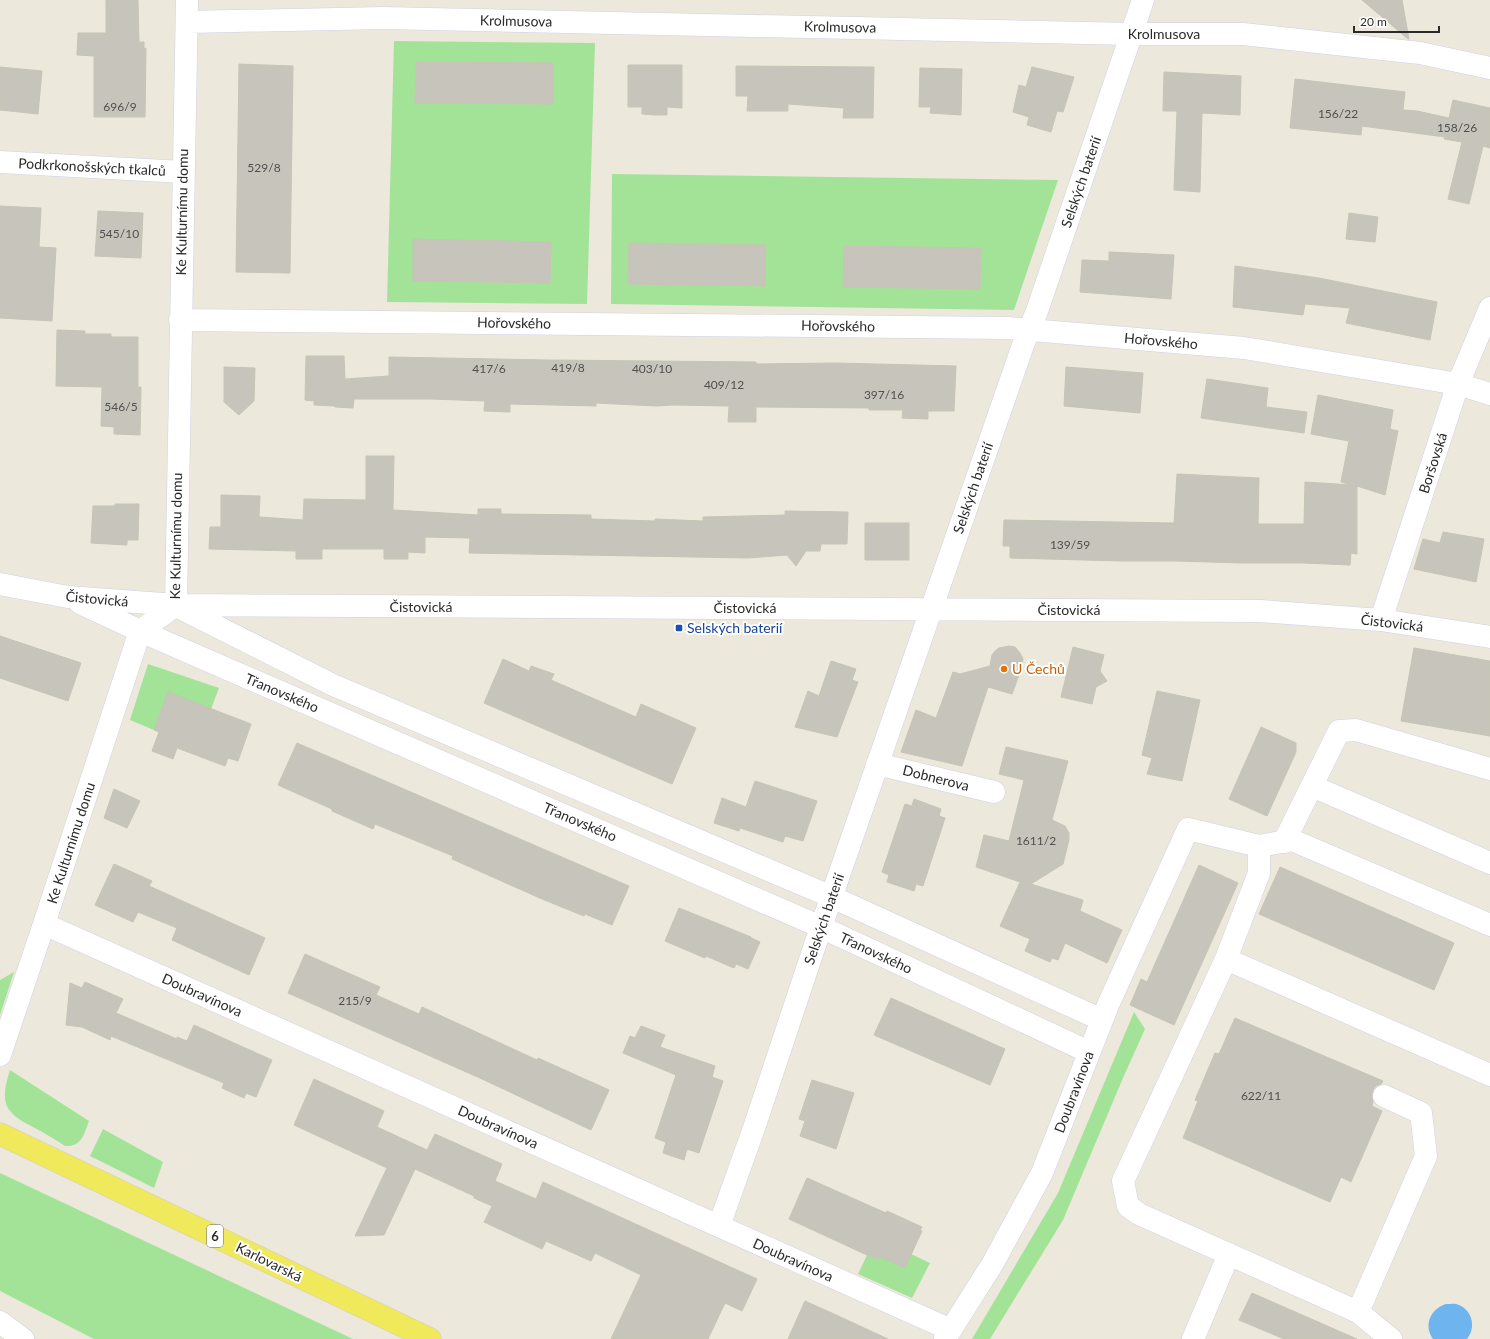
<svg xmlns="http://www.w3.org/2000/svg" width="1490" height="1339" viewBox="0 0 1490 1339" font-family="Lato,sans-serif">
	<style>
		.green { fill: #a3e398; fill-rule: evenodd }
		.water { fill: #6eb4ee }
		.building { fill: #c7c4bb; stroke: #c7c4b5 }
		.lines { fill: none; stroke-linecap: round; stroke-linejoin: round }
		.minor-casing { stroke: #d1d1e3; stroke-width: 23 }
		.major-casing { stroke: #ccc; stroke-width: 23 }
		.minor { stroke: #fff; stroke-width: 22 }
		.major { stroke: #f0e95c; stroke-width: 22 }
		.transit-dot { fill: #1a4fb4; stroke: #fff; stroke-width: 1.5 }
		.food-dot { fill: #e8710a; stroke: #fff; stroke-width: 1.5 }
		.labels { text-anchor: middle; stroke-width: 4; stroke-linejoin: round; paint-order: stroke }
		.number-label { font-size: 12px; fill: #51504e }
		.shield { fill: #fff; stroke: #6a6a6a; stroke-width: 1 }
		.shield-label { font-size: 13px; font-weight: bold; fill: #2a2a2a }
		.street-label { font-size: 14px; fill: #2a2a2a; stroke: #fff }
		.transit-label { font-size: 14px; fill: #164399; stroke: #fff; text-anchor: start }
		.food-label { font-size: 14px; fill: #c56008; stroke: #fff; text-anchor: start }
	</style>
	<rect width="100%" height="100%" fill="#ece8db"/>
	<path class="green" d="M 394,41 L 595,43 L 587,304 L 387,302 ZM 416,62 L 553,63 L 553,103 L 415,103 ZM 413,240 L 551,242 L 549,283 L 413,281 Z
		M 612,174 L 1058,180 L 1014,310 L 611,304 ZM 629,243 L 765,245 L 765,286 L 628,284 ZM 844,246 L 981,248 L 980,289 L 844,287 Z
		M 148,664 L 219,688 L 211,709 L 154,730 L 130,720 Z
		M 14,972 L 0,1015 L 0,980 Z
		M 1134,1012 L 1145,1029 L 1123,1078 L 1063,1220 L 990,1339 L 972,1339 L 1058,1193 Z
		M 10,1070 L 89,1121 C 84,1134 82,1147 65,1146 C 55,1139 44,1133 33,1127 C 3,1112 0,1102 10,1070 Z
		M 103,1129 L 163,1162 L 154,1188 L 90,1156 Z
		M 0,1173 L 353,1339 L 94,1339 L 0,1291 Z
		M 911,1254 L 930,1263 L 912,1298 L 858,1274 L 867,1255 L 878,1259 L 880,1256 L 905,1268 Z"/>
	<path class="water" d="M 1446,1304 C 1451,1304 1455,1303 1459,1305 C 1473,1311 1476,1328 1467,1339 L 1433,1339 C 1423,1324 1431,1309 1446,1304 Z"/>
	<path class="building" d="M 106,0 L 138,0 L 139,42 L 144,42 L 144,49 L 146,48 L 145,117 L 94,117 L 94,56 L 77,55 L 78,33 L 106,33 Z
		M 1362,0 L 1402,0 L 1409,39 L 1408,39 Z
		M 416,62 L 553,63 L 553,104 L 415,103 Z
		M 239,64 L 293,66 L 290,273 L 236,272 Z
		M 628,65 L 682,65 L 682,108 L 667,107 L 667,115 L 655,115 L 642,114 L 642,107 L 628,107 Z
		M 736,66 L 874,67 L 873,118 L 843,118 L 844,108 L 788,104 L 788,111 L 747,111 L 748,96 L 736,96 Z
		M 0,67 L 42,71 L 38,114 L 0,110 Z
		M 1032,67 L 1074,77 L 1063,112 L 1057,111 L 1051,132 L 1027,125 L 1029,117 L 1013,112 L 1019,85 L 1026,87 Z
		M 920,68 L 962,69 L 961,115 L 930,113 L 931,107 L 919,107 Z
		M 1164,72 L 1241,76 L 1240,115 L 1202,113 L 1200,192 L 1174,190 L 1177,111 L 1163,111 Z
		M 1295,79 L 1405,92 L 1403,110 L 1417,111 L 1449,118 L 1453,100 L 1490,108 L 1490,148 L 1483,146 L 1469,204 L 1448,199 L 1462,142 L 1444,139 L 1445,137 L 1362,126 L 1361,135 L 1290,128 Z
		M 0,206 L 41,208 L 39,247 L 56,248 L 52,321 L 0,318 Z
		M 98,211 L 143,213 L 141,258 L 95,256 Z
		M 1349,213 L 1378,217 L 1375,242 L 1346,239 Z
		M 413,239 L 551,242 L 550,283 L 413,281 Z
		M 629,243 L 766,245 L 765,286 L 628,284 Z
		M 844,246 L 981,248 L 980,289 L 843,287 Z
		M 1109,252 L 1174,255 L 1171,299 L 1080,292 L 1082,260 L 1109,261 Z
		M 1235,266 L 1319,278 L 1437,302 L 1430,340 L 1346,323 L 1350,308 L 1305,304 L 1303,315 L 1233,307 Z
		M 57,330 L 85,331 L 85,334 L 111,334 L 111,337 L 138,337 L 138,387 L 141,387 L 140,435 L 114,434 L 114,427 L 101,426 L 102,387 L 56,386 Z
		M 306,356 L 344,356 L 345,379 L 389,376 L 389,357 L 549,360 L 756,362 L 756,364 L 835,363 L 956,366 L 954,411 L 928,411 L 928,419 L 902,418 L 903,410 L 869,410 L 869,408 L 756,407 L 756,422 L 728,422 L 729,406 L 673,405 L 656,406 L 596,403 L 596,406 L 510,404 L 510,412 L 484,411 L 485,401 L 430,399 L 354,399 L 353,408 L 335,407 L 334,406 L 314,405 L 314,401 L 305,400 Z
		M 224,367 L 255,368 L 254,401 L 239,415 L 224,402 Z
		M 1066,367 L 1143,373 L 1140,413 L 1064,406 Z
		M 1207,379 L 1268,388 L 1266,407 L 1307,412 L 1304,433 L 1201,418 Z
		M 1318,395 L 1393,410 L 1390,429 L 1398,431 L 1385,495 L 1357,486 L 1357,554 L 1351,553 L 1350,565 L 1304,563 L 1242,563 L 1176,561 L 1121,561 L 1010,558 L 1010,546 L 1003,546 L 1004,520 L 1174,523 L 1177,474 L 1259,478 L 1258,524 L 1304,524 L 1305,482 L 1352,485 L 1341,482 L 1349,441 L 1311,434 Z
		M 366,456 L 394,456 L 393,510 L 478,515 L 478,509 L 501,509 L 501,514 L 591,515 L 591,519 L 655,521 L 655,519 L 703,521 L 703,517 L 785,515 L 785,511 L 848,512 L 847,544 L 821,544 L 820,551 L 806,551 L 796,566 L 787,555 L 748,558 L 469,553 L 470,538 L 425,537 L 425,553 L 408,552 L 408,559 L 384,559 L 384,549 L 322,549 L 322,559 L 296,559 L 296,551 L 209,549 L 210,527 L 221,527 L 221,495 L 260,496 L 259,517 L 303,520 L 304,499 L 366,500 Z
		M 115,504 L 139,504 L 138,540 L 127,540 L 127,545 L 91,543 L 93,506 L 115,506 Z
		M 865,523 L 909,523 L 909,560 L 865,560 Z
		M 1443,532 L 1484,539 L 1476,582 L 1414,569 L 1423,539 L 1440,543 Z
		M 0,636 L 81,663 L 68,701 L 0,678 Z
		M 1009,646 L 1015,647 L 1020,653 L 1023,659 L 1022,667 L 1012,694 L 988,687 L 962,766 L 901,752 L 916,710 L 936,718 L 953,672 L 960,674 L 990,666 L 992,655 L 995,651 L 999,648 Z
		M 1073,647 L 1104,655 L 1100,671 L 1107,681 L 1096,687 L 1092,704 L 1061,697 Z
		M 1414,648 L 1490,661 L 1490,736 L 1401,721 Z
		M 503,659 L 529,671 L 531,666 L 554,674 L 551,680 L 636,717 L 641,704 L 696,728 L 672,784 L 484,703 Z
		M 831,661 L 856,669 L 852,680 L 858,682 L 837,737 L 795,727 L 808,691 L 819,696 Z
		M 1157,691 L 1200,700 L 1182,781 L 1147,774 L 1152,758 L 1142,755 Z
		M 168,692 L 251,724 L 238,761 L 228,758 L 225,766 L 177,748 L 173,759 L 152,751 L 159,732 L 154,730 Z
		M 1261,727 L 1296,743 L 1296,752 L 1267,816 L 1229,799 Z
		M 297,743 L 629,886 L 612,925 L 585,914 L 584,916 L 542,899 L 452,859 L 453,856 L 375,824 L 373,829 L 332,811 L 332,809 L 278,785 Z
		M 1006,747 L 1068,761 L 1052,820 L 1065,826 L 1069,833 L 1069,840 L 1063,864 L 1031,884 L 1083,900 L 1080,911 L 1122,930 L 1107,963 L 1065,943 L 1058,960 L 1052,958 L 1050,962 L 1025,951 L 1030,939 L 1000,926 L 1020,882 L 976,867 L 984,835 L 1009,841 L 1024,780 L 999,774 Z
		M 755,781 L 817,801 L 803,841 L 785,836 L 783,842 L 740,828 L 739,831 L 714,823 L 722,798 L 746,807 Z
		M 114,789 L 140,801 L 127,828 L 104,818 Z
		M 914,799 L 941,809 L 939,816 L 945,818 L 923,886 L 916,884 L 914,891 L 887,882 L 889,875 L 882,872 L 905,804 L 912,806 Z
		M 114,864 L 152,881 L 149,886 L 265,938 L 249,975 L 172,940 L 177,928 L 138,912 L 133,922 L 95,905 Z
		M 1199,865 L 1238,883 L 1174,1025 L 1130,1005 L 1141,979 L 1147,982 Z
		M 1280,867 L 1454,943 L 1434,990 L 1259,914 Z
		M 679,908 L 751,937 L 751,938 L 760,942 L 748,969 L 736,964 L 734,968 L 706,956 L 705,958 L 665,941 Z
		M 305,954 L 380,987 L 376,995 L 419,1014 L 422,1007 L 537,1060 L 538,1058 L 609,1090 L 591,1130 L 482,1079 L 288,993 Z
		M 85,982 L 123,999 L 116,1013 L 177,1039 L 177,1037 L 187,1041 L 194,1025 L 272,1060 L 256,1097 L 246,1093 L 244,1098 L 222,1088 L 224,1083 L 111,1036 L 110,1040 L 82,1027 L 66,1025 L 70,983 L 82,988 Z
		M 891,998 L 1005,1049 L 990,1085 L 874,1035 Z
		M 1235,1018 L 1383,1081 L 1381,1084 L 1376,1086 L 1373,1090 L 1372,1097 L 1373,1102 L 1372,1106 L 1382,1111 L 1351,1182 L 1341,1177 L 1330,1202 L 1183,1138 L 1198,1101 L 1195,1100 L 1215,1053 L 1219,1054 Z
		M 641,1026 L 665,1035 L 660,1047 L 715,1066 L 712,1077 L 723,1081 L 699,1153 L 687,1149 L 684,1160 L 663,1153 L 666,1142 L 655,1138 L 676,1075 L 623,1053 L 630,1036 L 635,1038 Z
		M 314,1079 L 384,1111 L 377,1127 L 427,1150 L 435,1134 L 502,1164 L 495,1181 L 536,1199 L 543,1182 L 757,1279 L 742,1311 L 725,1303 L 708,1339 L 611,1339 L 641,1275 L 595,1253 L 591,1261 L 546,1241 L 542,1249 L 484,1222 L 492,1206 L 474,1198 L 474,1196 L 415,1169 L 384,1235 L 355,1236 L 387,1168 L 294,1125 Z
		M 812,1080 L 854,1093 L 836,1149 L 800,1136 L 805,1121 L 799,1119 Z
		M 807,1178 L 886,1213 L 887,1211 L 922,1227 L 920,1230 L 922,1231 L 905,1268 L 880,1257 L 878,1259 L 867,1255 L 789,1219 Z
		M 1252,1293 L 1357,1339 L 1284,1339 L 1239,1320 Z
		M 805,1301 L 834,1314 L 888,1339 L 788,1339 Z"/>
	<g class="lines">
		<defs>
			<path id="minor" d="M 187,22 L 383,18 L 1132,34 L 1243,34 L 1420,53 L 1490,68
				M 0,162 L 183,172
				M 180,320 L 1008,328 L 1244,348 L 1458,384 L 1490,394
				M 0,584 L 68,597 L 176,605 L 1260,611 L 1381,620 L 1490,637
				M 80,603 L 140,631 L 821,927 L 1089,1052
				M 176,605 L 187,0
				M 180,608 L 333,685 L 832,897 L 1102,1020
				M 1381,620 L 1458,384 L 1490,308
				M 877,764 L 994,792
				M 1312,786 L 1490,863
				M 1284,842 L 1339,731 L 1356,730 L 1490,769
				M 44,924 L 951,1330
				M 1226,959 L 1259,873 L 1259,846
				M 0,1055 L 44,924 L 140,631 L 176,605
				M 1384,1096 L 1421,1113 L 1426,1156 L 1358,1312 L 1139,1214 L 1128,1206 L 1123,1181 L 1226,959 L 1490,1075
				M 719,1226 L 754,1128 L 821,927 L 1023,345 L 1037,311 L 1143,0
				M 1358,1312 L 1391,1339
				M 0,1322 L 23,1339
				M 945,1339 L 993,1263 L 1042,1173 L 1108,1005 L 1188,829 L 1259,846 L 1292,840 L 1490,925
				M 1193,1339 L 1229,1254"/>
			<path id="major" d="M 0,1134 L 430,1339"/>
		</defs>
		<use href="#minor" class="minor-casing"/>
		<use href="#major" class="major-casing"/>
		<use href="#minor" class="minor"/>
		<use href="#major" class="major"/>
	</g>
	<rect class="transit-dot" x="675" y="624" width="8" height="8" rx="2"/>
	<circle class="food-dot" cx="1004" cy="669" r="4"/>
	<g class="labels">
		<g class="number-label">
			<text x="120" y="111">696/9</text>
			<text x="1338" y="118">156/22</text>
			<text x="1457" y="132">158/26</text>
			<text x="264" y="172">529/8</text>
			<text x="119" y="238">545/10</text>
			<text x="568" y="372">419/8</text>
			<text x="489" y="373">417/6</text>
			<text x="652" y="373">403/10</text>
			<text x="724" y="389">409/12</text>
			<text x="884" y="399">397/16</text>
			<text x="121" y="411">546/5</text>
			<text x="1070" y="549">139/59</text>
			<text x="1036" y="845">1611/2</text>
			<text x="355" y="1005">215/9</text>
			<text x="1261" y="1100">622/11</text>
		</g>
		<rect class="shield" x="207" y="1225" width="16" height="22" rx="3"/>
		<g class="shield-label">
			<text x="215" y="1241">6</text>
		</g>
		<g class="street-label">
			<text transform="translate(516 21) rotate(1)" y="5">Krolmusova</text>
			<text transform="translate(840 27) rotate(1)" y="5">Krolmusova</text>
			<text x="1164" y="39">Krolmusova</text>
			<text transform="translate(92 167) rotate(3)" y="5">Podkrkonošských tkalců</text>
			<text transform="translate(1081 182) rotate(-71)" y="5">Selských baterií</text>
			<text transform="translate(182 212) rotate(-89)" y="5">Ke Kulturnímu domu</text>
			<text transform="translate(514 323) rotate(1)" y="5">Hořovského</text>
			<text transform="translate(838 326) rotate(1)" y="5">Hořovského</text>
			<text transform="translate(1161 341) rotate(5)" y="5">Hořovského</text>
			<text transform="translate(1433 463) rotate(-72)" y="5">Boršovská</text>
			<text transform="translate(973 488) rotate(-71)" y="5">Selských baterií</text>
			<text transform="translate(176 536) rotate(-89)" y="5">Ke Kulturnímu domu</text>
			<text transform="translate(97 599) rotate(5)" y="5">Čistovická</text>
			<text x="421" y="612">Čistovická</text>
			<text x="745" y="613">Čistovická</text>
			<text x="1069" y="615">Čistovická</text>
			<text transform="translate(1392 623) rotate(7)" y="5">Čistovická</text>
			<text transform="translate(282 693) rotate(23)" y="5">Třanovského</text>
			<text transform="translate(936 778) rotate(14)" y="5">Dobnerova</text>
			<text transform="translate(580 822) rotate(23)" y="5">Třanovského</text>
			<text transform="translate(71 843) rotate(-72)" y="5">Ke Kulturnímu domu</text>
			<text transform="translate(824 919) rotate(-71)" y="5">Selských baterií</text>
			<text transform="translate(876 953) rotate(25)" y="5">Třanovského</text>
			<text transform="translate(202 995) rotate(24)" y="5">Doubravínova</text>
			<text transform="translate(1074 1092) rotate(-69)" y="5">Doubravínova</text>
			<text transform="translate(498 1127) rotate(24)" y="5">Doubravínova</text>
			<text transform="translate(793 1260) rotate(24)" y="5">Doubravínova</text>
			<text transform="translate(269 1262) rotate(26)" y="5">Karlovarská</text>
		</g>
		<g class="transit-label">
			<text x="687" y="633">Selských baterií</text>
		</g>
		<g class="food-label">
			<text x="1012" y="674">U Čechů</text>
		</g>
	</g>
	<path d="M1354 26v6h85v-6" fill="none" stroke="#2a2a2a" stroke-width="2"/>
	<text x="1360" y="26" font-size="12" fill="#2a2a2a" stroke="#ffffff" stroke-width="3" paint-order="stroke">20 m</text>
</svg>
